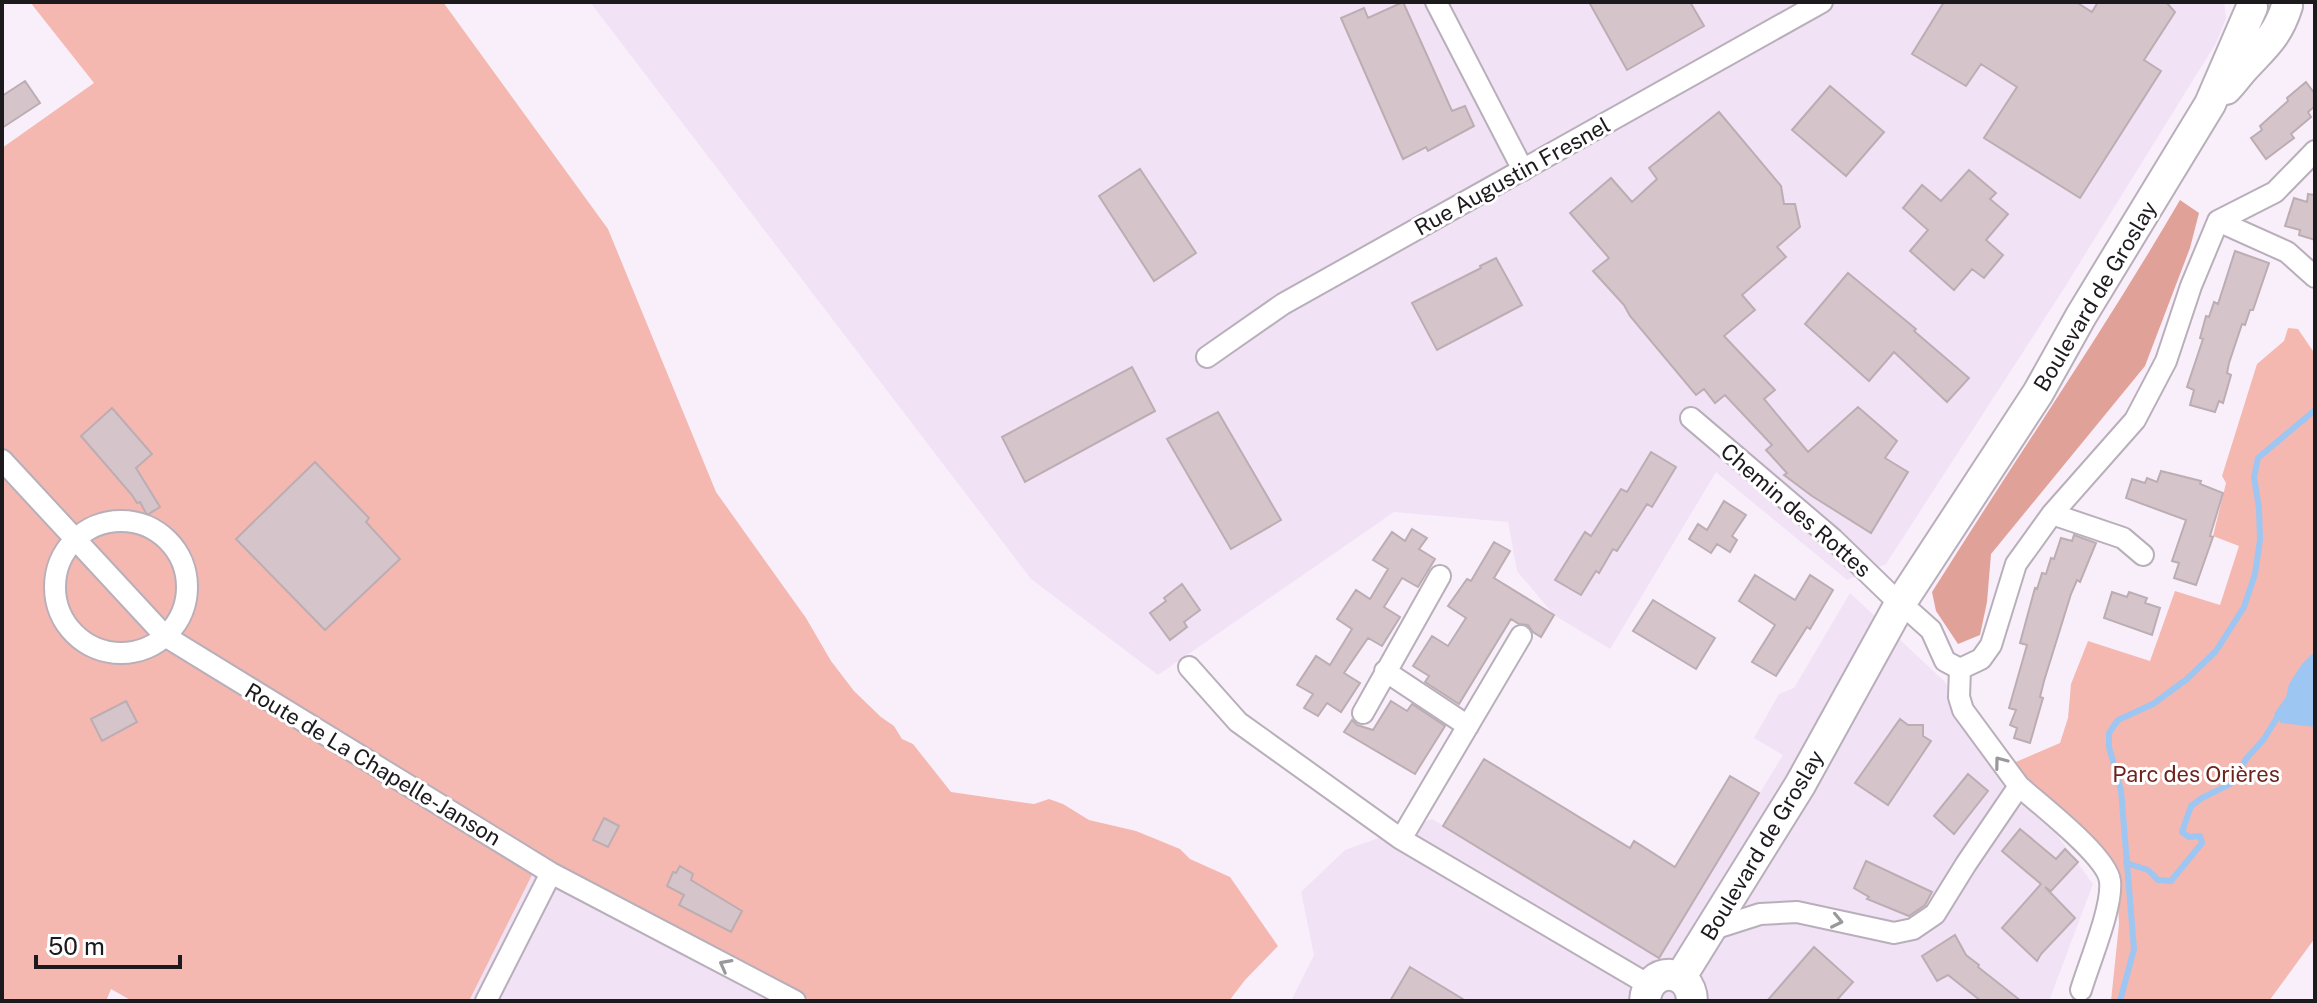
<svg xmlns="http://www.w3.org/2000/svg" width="2317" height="1003" viewBox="0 0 2317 1003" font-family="'Public Sans',sans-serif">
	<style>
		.built { fill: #f1e2f5 }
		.green { fill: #f4b8b0 }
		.forest { fill: #e0a198 }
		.water { fill: #9dc6f2 }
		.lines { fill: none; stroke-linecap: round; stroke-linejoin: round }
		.stream { stroke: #9dc6f2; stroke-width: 6 }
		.building { fill: #d5c5cb; stroke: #bcadb3; stroke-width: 2 }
		.minor-casing { stroke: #b8afba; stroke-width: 24 }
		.secondary-casing { stroke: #b8afba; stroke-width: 34 }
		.minor { stroke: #fff; stroke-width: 20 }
		.secondary { stroke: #fff; stroke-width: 30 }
		.oneway { stroke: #99989a }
		.labels { text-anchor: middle; stroke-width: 6; stroke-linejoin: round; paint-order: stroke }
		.street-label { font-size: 22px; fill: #1d1a1e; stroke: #fff }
		.park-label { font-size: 22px; fill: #6e231d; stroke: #fff }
	</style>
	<rect width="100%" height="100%" fill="#f9effb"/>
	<path class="built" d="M 590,2 L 2224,2 L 2226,18 L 2216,43 L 2063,290 L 1886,564 L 1847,580 L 1716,472 L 1610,649 L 1554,615 L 1517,571 L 1508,522 L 1394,512 L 1158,675 L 1031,579 Z
		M 1850,593 L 1944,681 L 2093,884 L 2049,1001 L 1291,1001 L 1314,955 L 1301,892 L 1345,850 L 1432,819 L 1659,958 L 1783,755 L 1754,738 L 1779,694 L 1794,688 Z
		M 540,859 L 694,942 L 812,1001 L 469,1001 Z"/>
	<path class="green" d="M 30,2 L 443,2 L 608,229 L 716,492 L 806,618 L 831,661 L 854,691 L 881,717 L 894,726 L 902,739 L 913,744 L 951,792 L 1034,804 L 1049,799 L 1063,804 L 1089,820 L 1136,831 L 1180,849 L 1190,859 L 1230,877 L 1278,946 L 1245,980 L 1229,1001 L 812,1001 L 694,942 L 540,859 L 469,1001 L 132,1001 L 111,989 L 106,1001 L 2,1001 L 2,148 L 94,83 Z
		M 2288,328 L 2298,329 L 2315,354 L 2315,938 L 2269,1001 L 2111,1001 L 2119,924 L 2116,865 L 2081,827 L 2011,764 L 2060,743 L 2068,718 L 2071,684 L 2088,641 L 2150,661 L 2175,591 L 2220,605 L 2239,546 L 2213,536 L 2226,483 L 2222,476 L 2257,364 L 2284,341 Z"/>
	<path class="forest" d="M 2180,200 L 2199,213 L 2190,248 L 2145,366 L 1991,554 L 1987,602 L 1980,635 L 1958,644 L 1936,611 L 1932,592 C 2014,461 2102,334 2180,200 Z"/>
	<path class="water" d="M 2315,651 L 2315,727 L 2281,723 L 2274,714 L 2286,697 L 2289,684 L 2302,664 Z"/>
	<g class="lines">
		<path class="stream" d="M 2126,863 L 2148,870 L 2158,880 L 2171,881 L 2202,843 L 2200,836 L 2189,837 L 2182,832 L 2191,806 L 2202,798 L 2234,782 L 2246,759 L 2264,739 L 2278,716 L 2284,714
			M 2120,1001 L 2134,949 L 2121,790 L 2109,747 L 2109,733 L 2118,720 L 2153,704 L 2187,679 L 2216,651 L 2244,607 L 2255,574 L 2260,540 L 2259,508 L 2254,477 L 2258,458 L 2315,410"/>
	</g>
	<path class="building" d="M 1403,2 L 1452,111 L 1465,106 L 1474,126 L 1428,151 L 1426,147 L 1403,159 L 1341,18 L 1364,8 L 1368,18 Z
		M 1589,2 L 1690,2 L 1704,26 L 1627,70 Z
		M 1944,2 L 2076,2 L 2092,12 L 2098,2 L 2166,2 L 2175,12 L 2144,60 L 2161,71 L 2080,198 L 1984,138 L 2017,87 L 1981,64 L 1966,86 L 1912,54 Z
		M 25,81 L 40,103 L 2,128 L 2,96 Z
		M 2306,82 L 2315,94 L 2315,106 L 2308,112 L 2311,117 L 2291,134 L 2294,138 L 2266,159 L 2251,138 L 2262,130 L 2260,126 L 2288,101 L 2287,98 Z
		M 1830,86 L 1884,132 L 1846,176 L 1792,130 Z
		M 1719,112 L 1781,186 L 1784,204 L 1795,204 L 1800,227 L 1777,247 L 1786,257 L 1742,295 L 1755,310 L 1724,336 L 1775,390 L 1764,399 L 1808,452 L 1858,407 L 1897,441 L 1885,458 L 1908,472 L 1871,533 L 1812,496 L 1784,475 L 1787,473 L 1766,450 L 1772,445 L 1725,395 L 1715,403 L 1704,389 L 1696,395 L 1630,316 L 1624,305 L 1593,271 L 1609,258 L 1570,213 L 1611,178 L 1632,202 L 1657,179 L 1649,168 Z
		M 1140,169 L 1196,253 L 1154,281 L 1099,196 Z
		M 1969,170 L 1996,193 L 1990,199 L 2008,214 L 1986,240 L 2003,255 L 1984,278 L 1972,269 L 1954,290 L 1910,251 L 1928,230 L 1903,208 L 1922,185 L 1941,201 Z
		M 2308,194 L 2315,195 L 2315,240 L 2299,235 L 2300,230 L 2285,226 L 2294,198 L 2307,202 Z
		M 2235,251 L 2269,263 L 2253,310 L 2250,310 L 2245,325 L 2242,324 L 2229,363 L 2227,373 L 2231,375 L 2223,403 L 2219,401 L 2215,412 L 2190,405 L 2194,390 L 2187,387 L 2203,339 L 2200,338 L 2206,316 L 2209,317 L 2214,302 L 2218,304 Z
		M 1496,258 L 1522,305 L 1437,350 L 1412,303 L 1481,268 L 1480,266 Z
		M 1848,273 L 1916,329 L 1914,331 L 1969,378 L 1947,402 L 1894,352 L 1869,381 L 1805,324 Z
		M 1132,367 L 1155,411 L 1025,482 L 1002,437 Z
		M 112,408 L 152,454 L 136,468 L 160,507 L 147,515 L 140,502 L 137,503 L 132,495 L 81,436 Z
		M 1218,412 L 1281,520 L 1231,549 L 1167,439 Z
		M 1651,452 L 1676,467 L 1652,507 L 1647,504 L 1617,551 L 1613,549 L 1599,573 L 1596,571 L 1581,595 L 1555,580 L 1585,532 L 1591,536 L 1621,489 L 1627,492 Z
		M 315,462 L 369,518 L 366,522 L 400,559 L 325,630 L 236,539 Z
		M 2161,471 L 2201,481 L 2200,484 L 2223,493 L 2210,536 L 2213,537 L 2196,585 L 2174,578 L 2179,563 L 2172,561 L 2186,520 L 2126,498 L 2132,479 L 2145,483 L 2147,478 L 2157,482 Z
		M 1724,501 L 1746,515 L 1732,536 L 1737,540 L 1730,552 L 1717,544 L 1711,553 L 1689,539 L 1698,524 L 1707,530 Z
		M 1412,529 L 1427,538 L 1419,549 L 1435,559 L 1418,587 L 1402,578 L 1384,607 L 1400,617 L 1382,646 L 1368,638 L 1344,673 L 1360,683 L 1341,712 L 1327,703 L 1318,716 L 1304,708 L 1313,694 L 1297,685 L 1316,656 L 1330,665 L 1352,629 L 1337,619 L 1356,590 L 1370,599 L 1388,569 L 1373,560 L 1392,532 L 1405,541 Z
		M 2074,535 L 2096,543 L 2080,582 L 2077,580 L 2071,594 L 2044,681 L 2040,697 L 2043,698 L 2030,743 L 2014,738 L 2017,728 L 2010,725 L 2016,710 L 2009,708 L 2027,645 L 2020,643 L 2035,588 L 2037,589 L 2042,573 L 2046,574 L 2051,558 L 2054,559 L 2061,538 L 2072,541 Z
		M 1494,542 L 1510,551 L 1494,578 L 1554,615 L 1541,637 L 1533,632 L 1528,625 L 1519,624 L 1511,619 L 1459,704 L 1425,682 L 1429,676 L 1413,666 L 1432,636 L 1448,646 L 1466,618 L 1448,606 L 1467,579 L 1471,581 Z
		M 1755,575 L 1795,600 L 1810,575 L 1833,590 L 1810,629 L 1807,627 L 1776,676 L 1752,662 L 1775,625 L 1739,601 Z
		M 1182,584 L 1200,610 L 1184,622 L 1187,627 L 1170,640 L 1150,613 L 1166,601 L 1164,598 Z
		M 2112,592 L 2127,597 L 2129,592 L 2147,598 L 2145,603 L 2160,608 L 2152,635 L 2104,618 Z
		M 1653,600 L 1715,638 L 1696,669 L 1633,631 Z
		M 126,701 L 137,722 L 102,741 L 91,719 Z
		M 1391,701 L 1407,711 L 1412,704 L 1445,726 L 1415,774 L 1344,732 L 1352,720 L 1357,725 L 1373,730 Z
		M 1900,719 L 1908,725 L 1923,725 L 1923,736 L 1931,741 L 1888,805 L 1855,783 Z
		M 1484,759 L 1630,848 L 1634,841 L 1675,867 L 1730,776 L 1759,793 L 1659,958 L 1443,826 Z
		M 1968,774 L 1988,791 L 1954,834 L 1934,816 Z
		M 604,818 L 619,826 L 608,847 L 593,840 Z
		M 2020,829 L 2056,859 L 2065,849 L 2078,862 L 2051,891 L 2045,887 L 2075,918 L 2041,954 L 2037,961 L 2002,928 L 2041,884 L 2002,851 Z
		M 1866,861 L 1932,892 L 1925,905 L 1909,916 L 1867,899 L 1869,897 L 1854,888 Z
		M 680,866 L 693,874 L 691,880 L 742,911 L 731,932 L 679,905 L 684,895 L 667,886 L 673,872 L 676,873 Z
		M 1955,935 L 1966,955 L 1979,965 L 1978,967 L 2021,1001 L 1981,1001 L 1948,975 L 1937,981 L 1922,956 Z
		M 1814,947 L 1853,982 L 1836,1001 L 1767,1001 Z
		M 1410,967 L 1466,1001 L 1390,1001 Z"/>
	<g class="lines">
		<defs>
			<path id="minor" d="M 1436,2 L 1523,170
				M 2218,221 L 2275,192 L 2315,151
				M 2218,221 L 2287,252 L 2315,277
				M 1207,357 L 1283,304 L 1822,2
				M 1691,418 L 1833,539 L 1900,604
				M 2,460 L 165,636 L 551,873 L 795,1001
				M 2052,514 L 2123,538 L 2143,555
				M55 587a66 66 0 1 1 132 0a66 66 0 1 1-132 0Z
				M 1912,613 L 1931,630 L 1945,661 L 1960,669 L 1981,659 L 1991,645 L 2016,564 L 2052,514 L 2135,420 L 2166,361 L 2191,286 L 2218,221
				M 1189,667 L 1238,722 L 1401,839 L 1649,985
				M 1385,671 L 1468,726
				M 1363,713 L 1440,576
				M 2019,786 C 2039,804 2107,856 2110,881 C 2113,907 2089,963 2081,990
				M 1401,839 L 1521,636
				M 1710,930 L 1760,914 L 1797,912 L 1894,933 L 1913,929 L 1935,914 L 1966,864 L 2019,786 L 1963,710 L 1959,697 L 1960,669
				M 486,1001 L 551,873"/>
			<path id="secondary" d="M 2226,89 C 2232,83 2237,76 2243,69 C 2264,46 2277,37 2287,6
				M 1680,978 L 1800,785 L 1900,604 L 2038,393 L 2081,316 L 2210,104 L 2252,7
				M 1645,1001 C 1647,966 1691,966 1692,1001"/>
		</defs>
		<use href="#minor" class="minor-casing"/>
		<use href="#secondary" class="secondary-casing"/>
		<use href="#minor" class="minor"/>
		<use href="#secondary" class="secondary"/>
	</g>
	<defs><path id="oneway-chevron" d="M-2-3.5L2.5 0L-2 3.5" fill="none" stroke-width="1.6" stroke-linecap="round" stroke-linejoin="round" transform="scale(2)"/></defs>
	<g class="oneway">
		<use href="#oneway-chevron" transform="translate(2000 762) rotate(-127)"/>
		<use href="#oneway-chevron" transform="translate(1837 921) rotate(12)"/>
		<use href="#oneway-chevron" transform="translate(725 965) rotate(-152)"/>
	</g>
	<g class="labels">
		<g class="street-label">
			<text transform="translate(1512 176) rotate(-29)" y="8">Rue Augustin Fresnel</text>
			<text transform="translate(2095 296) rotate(-59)" y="8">Boulevard de Groslay</text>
			<text transform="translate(1796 510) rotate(41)" y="8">Chemin des Rottes</text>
			<text transform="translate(373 764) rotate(31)" y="8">Route de La Chapelle-Janson</text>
			<text transform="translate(1762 845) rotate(-59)" y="8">Boulevard de Groslay</text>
		</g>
		<g class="park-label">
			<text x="2196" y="782">Parc des Orières</text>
		</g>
	</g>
	<rect width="2317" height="1003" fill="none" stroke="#1d1a1e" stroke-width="8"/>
	<path d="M36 955v12h144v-12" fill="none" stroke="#1d1a1e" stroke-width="4"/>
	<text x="48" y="955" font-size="24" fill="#1d1a1e" stroke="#ffffff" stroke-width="6" paint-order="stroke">50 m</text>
</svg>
